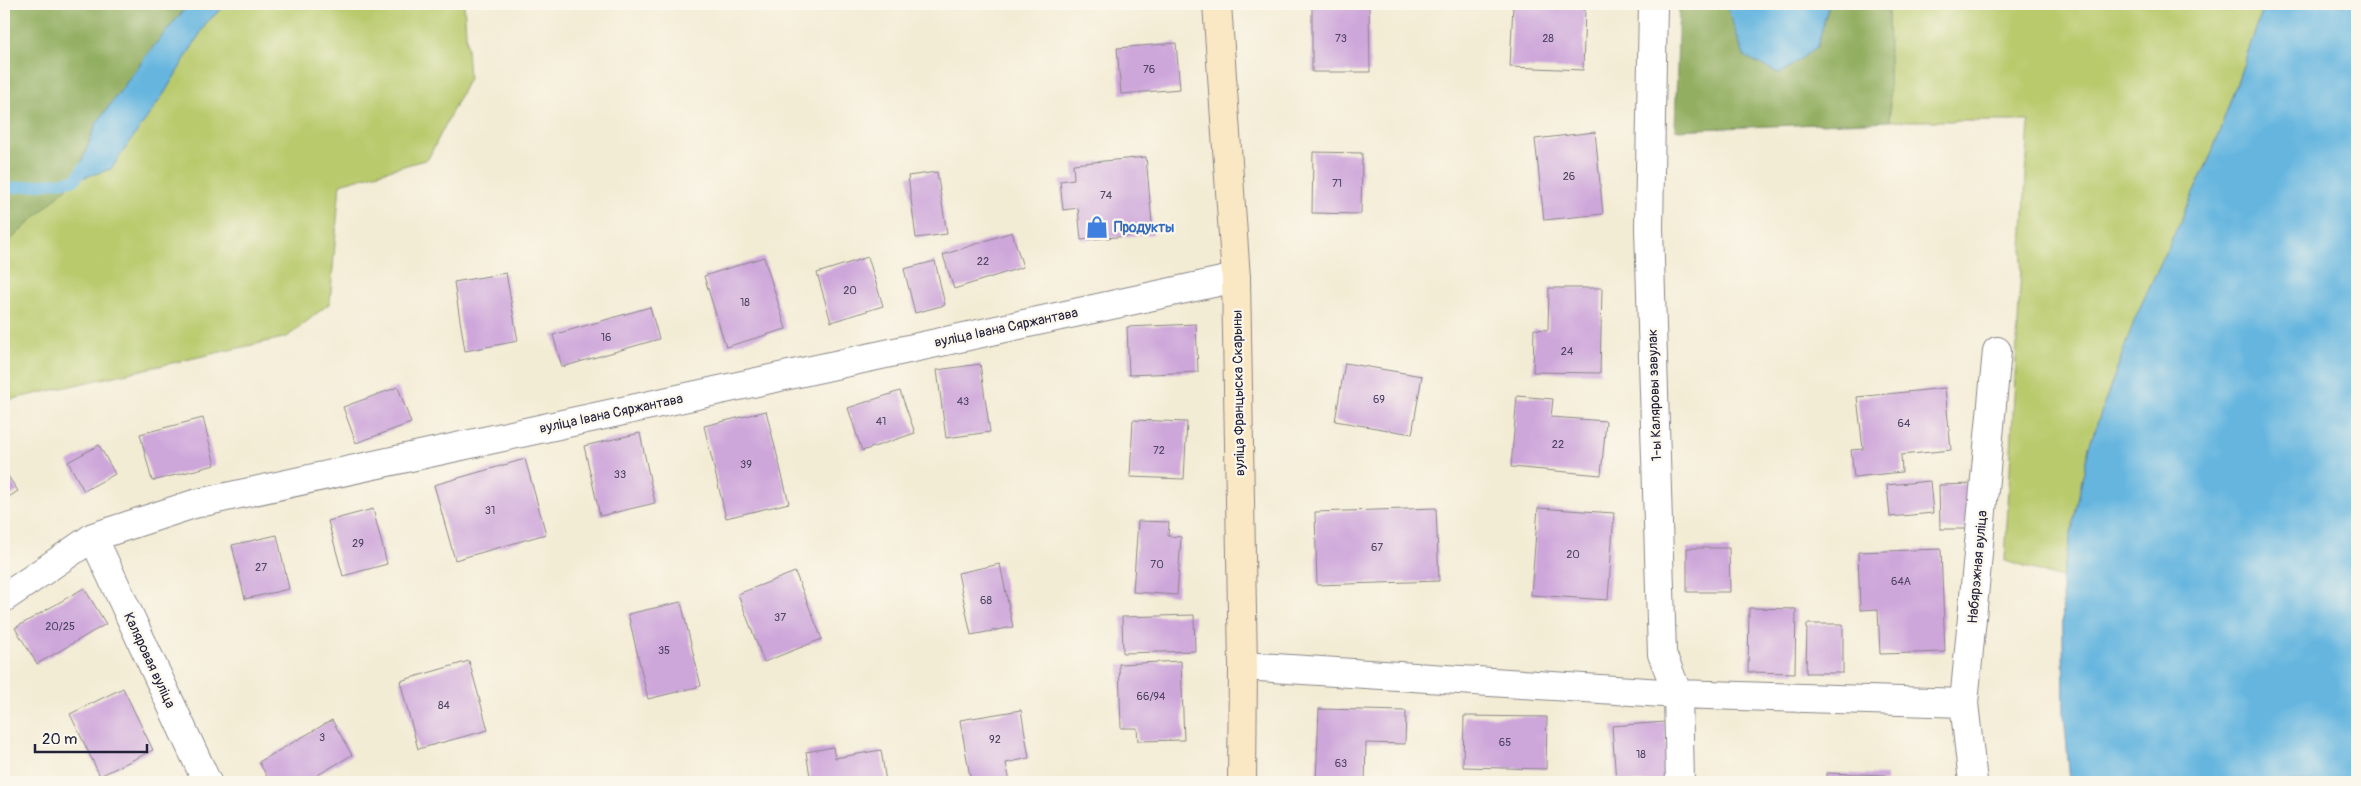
<svg xmlns="http://www.w3.org/2000/svg" width="2361" height="786" viewBox="0 0 2361 786" font-family="Pangolin,sans-serif">
	<style>
		.green { fill: #b9ca6d; stroke: #6e7654 }
		.forest { fill: #92ae60; stroke: #5a684e }
		.water { fill: #65b5df; stroke: #446c8d }
		.lines { fill: none; stroke-linecap: round; stroke-linejoin: round }
		.stream { stroke: #65b5df; stroke-width: 11 }
		.building { fill: #cda6da }
		.street-casing { stroke: #8a8788; stroke-width: 30 }
		.secondary-casing { stroke: #8a8788; stroke-width: 30 }
		.street { stroke: #fff; stroke-width: 28 }
		.secondary { stroke: #fae7c3; stroke-width: 28 }
		.labels { text-anchor: middle; stroke-width: 4.5; stroke-linejoin: round; paint-order: stroke }
		.number-label { font-size: 11px; fill: #4d4363 }
		.shop-label { font-size: 14px; font-weight: bold; fill: #366cbe; stroke: #fbf7ec; text-anchor: start }
		.street-label { font-size: 14px; fill: #22223b; stroke: #fbf7ec }
	</style>
	<rect width="100%" height="100%" fill="#fbf7ec"/>
	<filter id="ink" filterUnits="userSpaceOnUse"><feTurbulence type="fractalNoise" baseFrequency=".02" numOctaves="2"/><feDisplacementMap in="SourceGraphic" scale="10" xChannelSelector="R" yChannelSelector="G"/><feConvolveMatrix kernelMatrix="1 2 1 2 8 2 1 2 1" color-interpolation-filters="sRGB"/></filter>
	<filter id="wash" filterUnits="userSpaceOnUse"><feTurbulence type="fractalNoise" baseFrequency=".0096" numOctaves="4" result="noise"/><feDisplacementMap in="SourceGraphic" scale="20" xChannelSelector="R" yChannelSelector="G"/><feGaussianBlur stdDeviation="1.12" result="paint"/><feColorMatrix in="noise" values="0 0 0 0 0 0 0 0 0 0 0 0 0 0 0 0 0 1.4 0 .05"/><feComposite in="paint" operator="in"/></filter>
	<g filter="url(#wash)">
		<rect width="100%" height="100%" fill="#f3ecd5"/>
		<path class="green" d="M 227,4 L 464,4 L 469,78 L 428,159 L 340,184 L 330,303 L 287,337 L 4,401 L 4,246 L 75,180 L 111,169 L 165,92 L 207,22 Z
			M 1888,4 L 2265,4 L 2211,155 L 2136,316 L 2089,446 L 2062,578 L 2005,561 L 2029,121 L 1890,121 Z"/>
		<path class="forest" d="M 4,4 L 189,4 L 148,53 L 96,124 L 75,180 L 4,246 Z
			M 1679,4 L 1726,4 L 1744,56 L 1817,47 L 1829,4 L 1888,4 L 1890,121 L 1675,130 Z"/>
		<path class="water" d="M 189,4 L 227,4 L 207,22 L 165,92 L 111,169 L 75,180 L 96,124 L 148,53 Z
			M 1726,4 L 1829,4 L 1817,47 L 1780,74 L 1744,56 Z
			M 2265,4 L 2357,4 L 2357,782 L 2070,782 L 2064,714 L 2062,578 L 2089,446 L 2136,316 L 2211,155 Z"/>
		<g class="lines">
			<path class="stream" d="M 4,189 L 75,180 L 83,168"/>
		</g>
		<g id="blocks">
			<path class="building" d="M 1312,4 L 1369,4 L 1370,72 L 1312,72 Z
				M 1513,5 L 1585,8 L 1583,70 L 1510,67 Z
				M 1176,43 L 1180,89 L 1121,94 L 1117,48 Z
				M 1595,132 L 1603,214 L 1544,220 L 1535,139 Z
				M 1313,152 L 1362,153 L 1361,214 L 1312,213 Z
				M 1146,157 L 1153,234 L 1081,240 L 1078,208 L 1063,210 L 1060,181 L 1074,179 L 1073,164 Z
				M 937,172 L 947,234 L 916,238 L 908,176 Z
				M 1012,232 L 1023,267 L 954,289 L 943,255 Z
				M 764,257 L 786,329 L 726,347 L 704,276 Z
				M 868,257 L 883,306 L 831,322 L 817,273 Z
				M 935,261 L 945,305 L 915,313 L 904,269 Z
				M 506,273 L 518,341 L 465,351 L 454,282 Z
				M 1549,288 L 1602,288 L 1600,373 L 1533,372 L 1534,329 L 1548,330 Z
				M 650,307 L 659,339 L 562,367 L 553,335 Z
				M 1196,324 L 1198,372 L 1129,375 L 1127,327 Z
				M 1345,363 L 1422,376 L 1412,434 L 1335,421 Z
				M 980,364 L 990,432 L 946,438 L 937,370 Z
				M 398,387 L 411,423 L 356,443 L 343,407 Z
				M 1945,388 L 1951,450 L 1901,455 L 1902,472 L 1854,477 L 1851,450 L 1863,449 L 1857,397 Z
				M 900,391 L 915,433 L 862,451 L 848,408 Z
				M 1517,396 L 1553,399 L 1551,417 L 1606,421 L 1601,475 L 1511,467 Z
				M 766,411 L 789,503 L 726,518 L 704,426 Z
				M 203,418 L 215,465 L 152,481 L 140,434 Z
				M 1133,420 L 1187,422 L 1184,479 L 1130,477 Z
				M 640,433 L 655,503 L 600,516 L 584,446 Z
				M 99,445 L 115,474 L 84,491 L 68,462 Z
				M 525,459 L 546,534 L 455,560 L 434,485 Z
				M 4,470 L 18,491 L 4,500 Z
				M 1930,481 L 1933,513 L 1890,517 L 1887,485 Z
				M 1972,484 L 1973,529 L 1940,529 L 1939,485 Z
				M 1436,508 L 1439,581 L 1317,585 L 1315,512 Z
				M 1538,508 L 1614,513 L 1608,600 L 1531,595 Z
				M 373,509 L 387,564 L 343,576 L 328,521 Z
				M 1138,521 L 1169,522 L 1168,536 L 1181,537 L 1177,595 L 1133,592 Z
				M 277,535 L 289,589 L 245,599 L 232,545 Z
				M 1687,548 L 1729,548 L 1730,592 L 1687,592 Z
				M 1941,549 L 1945,652 L 1880,654 L 1878,609 L 1860,610 L 1858,552 Z
				M 1000,564 L 1013,627 L 971,635 L 958,573 Z
				M 795,572 L 822,639 L 764,662 L 738,594 Z
				M 84,588 L 106,624 L 37,664 L 15,628 Z
				M 681,602 L 701,686 L 648,699 L 628,614 Z
				M 1749,608 L 1796,609 L 1795,673 L 1748,672 Z
				M 1194,615 L 1195,651 L 1123,653 L 1122,617 Z
				M 1807,624 L 1843,624 L 1843,673 L 1806,673 Z
				M 469,661 L 488,730 L 418,749 L 400,681 Z
				M 1181,661 L 1184,740 L 1138,741 L 1137,728 L 1121,728 L 1119,664 Z
				M 123,688 L 153,750 L 100,776 L 70,714 Z
				M 1319,709 L 1406,711 L 1405,744 L 1366,743 L 1365,782 L 1316,782 Z
				M 1021,710 L 1029,758 L 1006,763 L 1010,782 L 971,782 L 960,720 Z
				M 1464,716 L 1547,717 L 1546,769 L 1463,767 Z
				M 332,720 L 352,755 L 306,782 L 270,782 L 259,762 Z
				M 1665,722 L 1669,782 L 1616,782 L 1612,726 Z
				M 833,747 L 835,758 L 881,750 L 886,782 L 811,782 L 806,752 Z
				M 1827,773 L 1886,775 L 1886,782 L 1827,782 Z"/>
		</g>
	</g>
	<g filter="url(#ink)">
		<use href="#blocks" fill-opacity="0" stroke="#8a8788" stroke-width="1"/>
		<g class="lines">
			<defs>
				<path id="street" d="M 1653,4 L 1649,228 L 1662,654 L 1678,694 L 1680,782
					M 93,537 L 207,782
					M 4,598 L 93,537 L 194,504 L 1236,278
					M 1243,666 L 1678,694 L 1964,703
					M 1973,782 L 1964,703 L 1997,351"/>
				<path id="secondary" d="M 1217,4 L 1236,278 L 1243,666 L 1242,782"/>
			</defs>
			<use href="#street" class="street-casing"/>
			<use href="#secondary" class="secondary-casing"/>
			<use href="#street" class="street"/>
			<use href="#secondary" class="secondary"/>
		</g>
	</g>
	<defs>
		<symbol id="shop-bare" viewBox="-9 -9 18 18"><path d="M-5-2.5h2.3a2.7 3.5 0 0 1 5.4 0H5L5.5 6h-11ZM-1.5-2.5h3a1.5 2.3 0 0 0-3 0Z" fill="#3f7fe0" stroke="#fbf7ec" stroke-width="2.5" paint-order="stroke"/></symbol>
	</defs>
	<g fill-rule="evenodd">
		<use href="#shop-bare" x="1081" y="211" width="32" height="32"/>
	</g>
	<g class="labels">
		<g class="number-label">
			<text x="1341" y="42">73</text>
			<text x="1548" y="42">28</text>
			<text x="1149" y="73">76</text>
			<text x="1569" y="180">26</text>
			<text x="1337" y="187">71</text>
			<text x="1106" y="199">74</text>
			<text x="983" y="265">22</text>
			<text x="850" y="294">20</text>
			<text x="745" y="306">18</text>
			<text x="606" y="341">16</text>
			<text x="1567" y="355">24</text>
			<text x="1379" y="403">69</text>
			<text x="963" y="405">43</text>
			<text x="881" y="425">41</text>
			<text x="1904" y="427">64</text>
			<text x="1558" y="448">22</text>
			<text x="1159" y="454">72</text>
			<text x="746" y="468">39</text>
			<text x="620" y="478">33</text>
			<text x="490" y="514">31</text>
			<text x="358" y="547">29</text>
			<text x="1377" y="551">67</text>
			<text x="1573" y="558">20</text>
			<text x="1157" y="568">70</text>
			<text x="261" y="571">27</text>
			<text x="1901" y="585">64А</text>
			<text x="986" y="604">68</text>
			<text x="780" y="621">37</text>
			<text x="60" y="630">20/25</text>
			<text x="664" y="654">35</text>
			<text x="1151" y="700">66/94</text>
			<text x="444" y="709">84</text>
			<text x="322" y="741">3</text>
			<text x="995" y="743">92</text>
			<text x="1505" y="746">65</text>
			<text x="1641" y="758">18</text>
			<text x="1341" y="767">63</text>
		</g>
		<g class="shop-label">
			<text x="1114" y="232">Продукты</text>
		</g>
		<g class="street-label">
			<text transform="translate(1006 327) rotate(-12)" y="5">вуліца Івана Сяржантава</text>
			<text transform="translate(1238 393) rotate(-91)" y="5">вуліца Францыска Скарыны</text>
			<text transform="translate(1654 395) rotate(-92)" y="5">1-ы Каляровы завулак</text>
			<text transform="translate(611 413) rotate(-12)" y="5">вуліца Івана Сяржантава</text>
			<text transform="translate(1977 567) rotate(-85)" y="5">Набярэжная вуліца</text>
			<text transform="translate(150 660) rotate(65)" y="5">Каляровая вуліца</text>
		</g>
	</g>
	<rect width="2361" height="786" fill="none" stroke="#fbf7ec" stroke-width="20"/>
	<path d="M35 744v8h112v-8" fill="none" stroke="#22223b" stroke-width="2.5"/>
	<text x="42" y="744" font-size="15" fill="#22223b" stroke="#fbf7ec" stroke-width="4" paint-order="stroke">20 m</text>
</svg>
